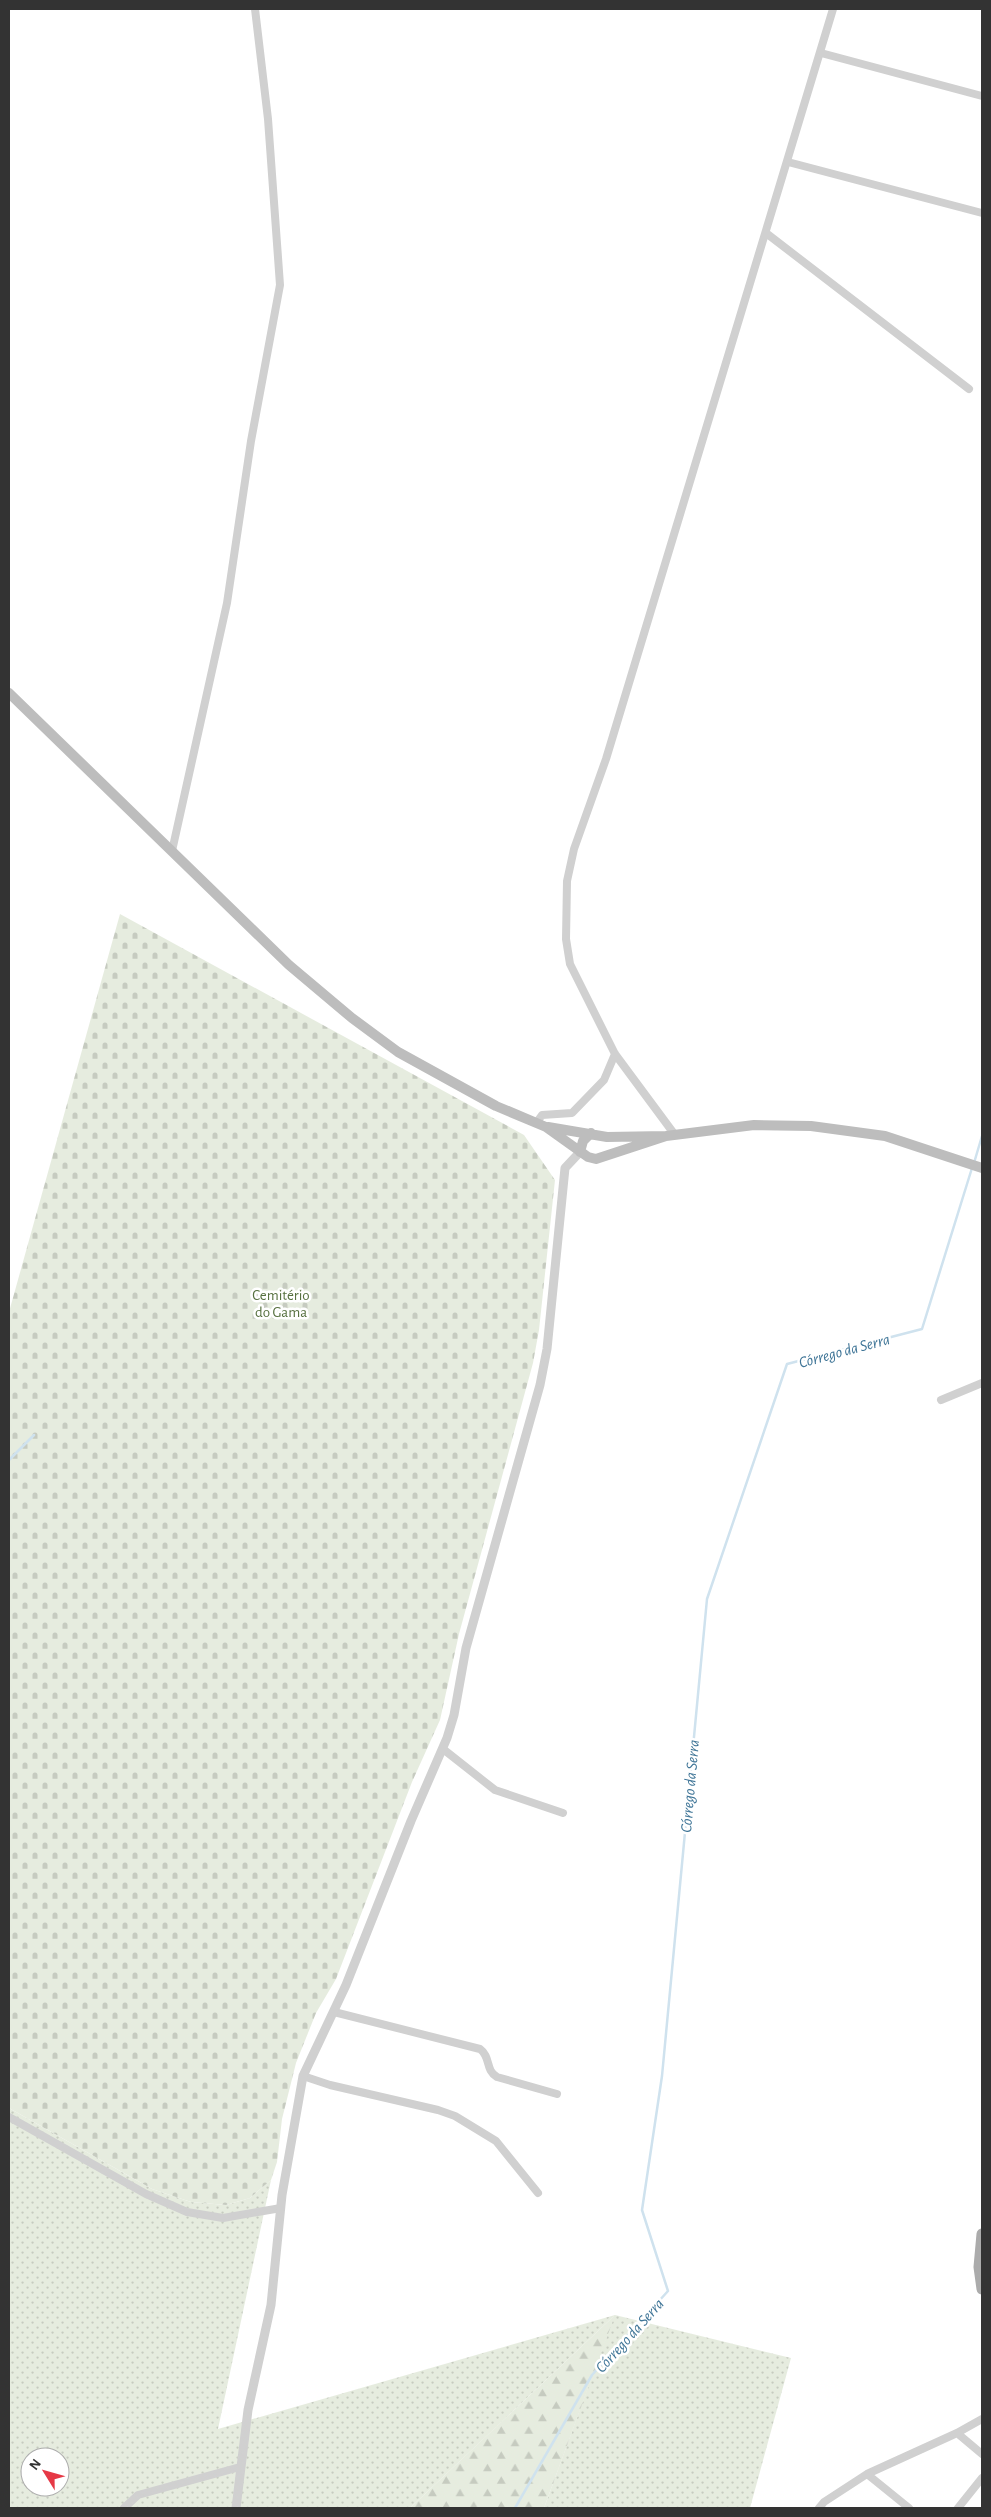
<svg xmlns="http://www.w3.org/2000/svg" width="991" height="2517" viewBox="0 0 991 2517" font-family="'Alegreya Sans',sans-serif">
	<style>
		.grass { fill: url(#grass-dots); fill-rule: evenodd }
		.forest { fill: url(#forest-firs) }
		.cemetery { fill: url(#cemetery-stones) }
		.lines { fill: none; stroke-linecap: round; stroke-linejoin: round }
		.stream { stroke: #cfe2ee; stroke-width: 2.5 }
		.minor { stroke: #d0d0d0; stroke-width: 8 }
		.tertiary { stroke: #d0d0d0; stroke-width: 9 }
		.secondary { stroke: #bdbdbd; stroke-width: 10 }
		.primary { stroke: #ababab; stroke-width: 11 }
		.labels { text-anchor: middle; stroke-width: 5; stroke-linejoin: round; paint-order: stroke }
		.park-label { font-size: 15px; fill: #56703f; stroke: #fff }
		.water-label { font-size: 16px; font-style: italic; fill: #3f7597; stroke: #fff }
	</style>
	<defs>
		<pattern id="grass-dots" width="8" height="8" patternUnits="userSpaceOnUse" patternTransform="scale(1.25)"><rect width="8" height="8" fill="#e6ecdf"/><path d="M2 2h.1M6 6h.1" fill="none" stroke="#c6cbc0" stroke-width="1.8" stroke-linecap="round"/></pattern>
		<pattern id="forest-firs" width="22" height="20" patternUnits="userSpaceOnUse" patternTransform="scale(1.25)"><rect width="22" height="20" fill="#e6ecdf"/><path d="M5 1l3.5 6h-7zM16 11l3.5 6h-7z" fill="#c6cbc0"/></pattern>
		<pattern id="cemetery-stones" width="16" height="16" patternUnits="userSpaceOnUse" patternTransform="scale(1.25)"><rect width="16" height="16" fill="#e6ecdf"/><path d="M2 7V4a2 2 0 0 1 4 0v3zM10 15v-3a2 2 0 0 1 4 0v3z" fill="#c6cbc0"/></pattern>
	</defs>
	<rect width="100%" height="100%" fill="#fff"/>
	<path class="grass" d="M 9,2108 L 152,2189 L 191,2202 L 226,2205 L 250,2198 L 271,2180 L 218,2429 L 615,2315 L 791,2358 L 750,2508 L 544,2508 L 614,2316 L 410,2508 L 9,2508 ZM 30,2457 L 60,2457 L 60,2487 L 30,2487 Z"/>
	<path class="forest" d="M 615,2315 L 544,2508 L 410,2508 Z"/>
	<path class="cemetery" d="M 120,914 L 524,1135 L 555,1180 L 539,1330 L 533,1363 L 459,1634 L 440,1720 L 412,1782 L 336,1979 L 316,2013 L 296,2063 L 282,2119 L 277,2162 L 271,2180 L 250,2198 L 226,2205 L 191,2202 L 152,2189 L 9,2108 L 9,1312 Z"/>
	<g class="lines">
		<path class="stream" d="M 974,1163 L 982,1136
			M 9,1460 L 34,1435
			M 515,2508 L 592,2375 L 668,2291 L 642,2210 L 662,2076 L 707,1599 L 787,1364 L 922,1329 L 972,1168"/>
		<path class="minor" d="M 821,53 L 982,96
			M 788,162 L 982,213
			M 766,233 L 969,389
			M 172,851 L 227,603 L 251,441 L 280,285 L 268,119 L 255,9
			M 537,1122 L 542,1115 L 572,1113 L 604,1080 L 615,1054
			M 675,1135 L 615,1054 L 570,964 L 566,939 L 567,881 L 574,849 L 606,759 L 833,9
			M 941,1400 L 982,1383
			M 443,1749 L 495,1790 L 563,1813
			M 334,2012 L 480,2049 C 491,2057 485,2070 497,2077 L 557,2094
			M 303,2076 L 330,2085 L 438,2110 L 455,2116 L 496,2141 L 538,2193
			M 9,2117 L 146,2194 L 187,2212 L 223,2218 L 281,2208
			M 957,2433 L 982,2454
			M 867,2474 L 909,2508
			M 124,2508 L 138,2495 L 240,2467
			M 819,2508 L 824,2502 L 867,2474 L 957,2433 L 982,2419
			M 958,2508 L 982,2478"/>
		<path class="tertiary" d="M 236,2508 L 248,2410 L 271,2305 L 282,2195 L 303,2076 L 346,1985 L 411,1821 L 447,1738 L 454,1715 L 466,1648 L 540,1385 L 547,1349 L 565,1168 L 580,1152"/>
		<path class="secondary" d="M 9,693 L 289,965 L 352,1018 L 398,1052 L 496,1106 L 546,1127 L 588,1157 L 596,1159 L 666,1136
			M 548,1127 L 607,1137 L 666,1136 L 754,1125 L 811,1126 L 885,1136 L 982,1168
			M 580,1152 L 583,1141 L 591,1133"/>
		<path class="primary" d="M 982,2234 L 979,2267 L 982,2289"/>
	</g>
	<g class="labels">
		<g class="park-label">
			<text x="281" y="1300">Cemitério<tspan x="281" dy="17">do Gama</tspan></text>
		</g>
		<g class="water-label">
			<text transform="translate(844 1350) rotate(-15)" y="6">Córrego da Serra</text>
			<text transform="translate(689 1786) rotate(-85)" y="6">Córrego da Serra</text>
			<text transform="translate(629 2335) rotate(-48)" y="6">Córrego da Serra</text>
		</g>
	</g>
	<rect width="991" height="2517" fill="none" stroke="#333333" stroke-width="20"/>
	<g transform="translate(45 2472) rotate(307)"><circle r="24" fill="#ffffff" stroke="#adadad"/>
	<path d="M0-4L9 19L0 12L-9 19Z" fill="#e63946"/>
	<text y="-8" font-size="14" font-weight="bold" text-anchor="middle" fill="#333333">N</text>
	</g>
</svg>
